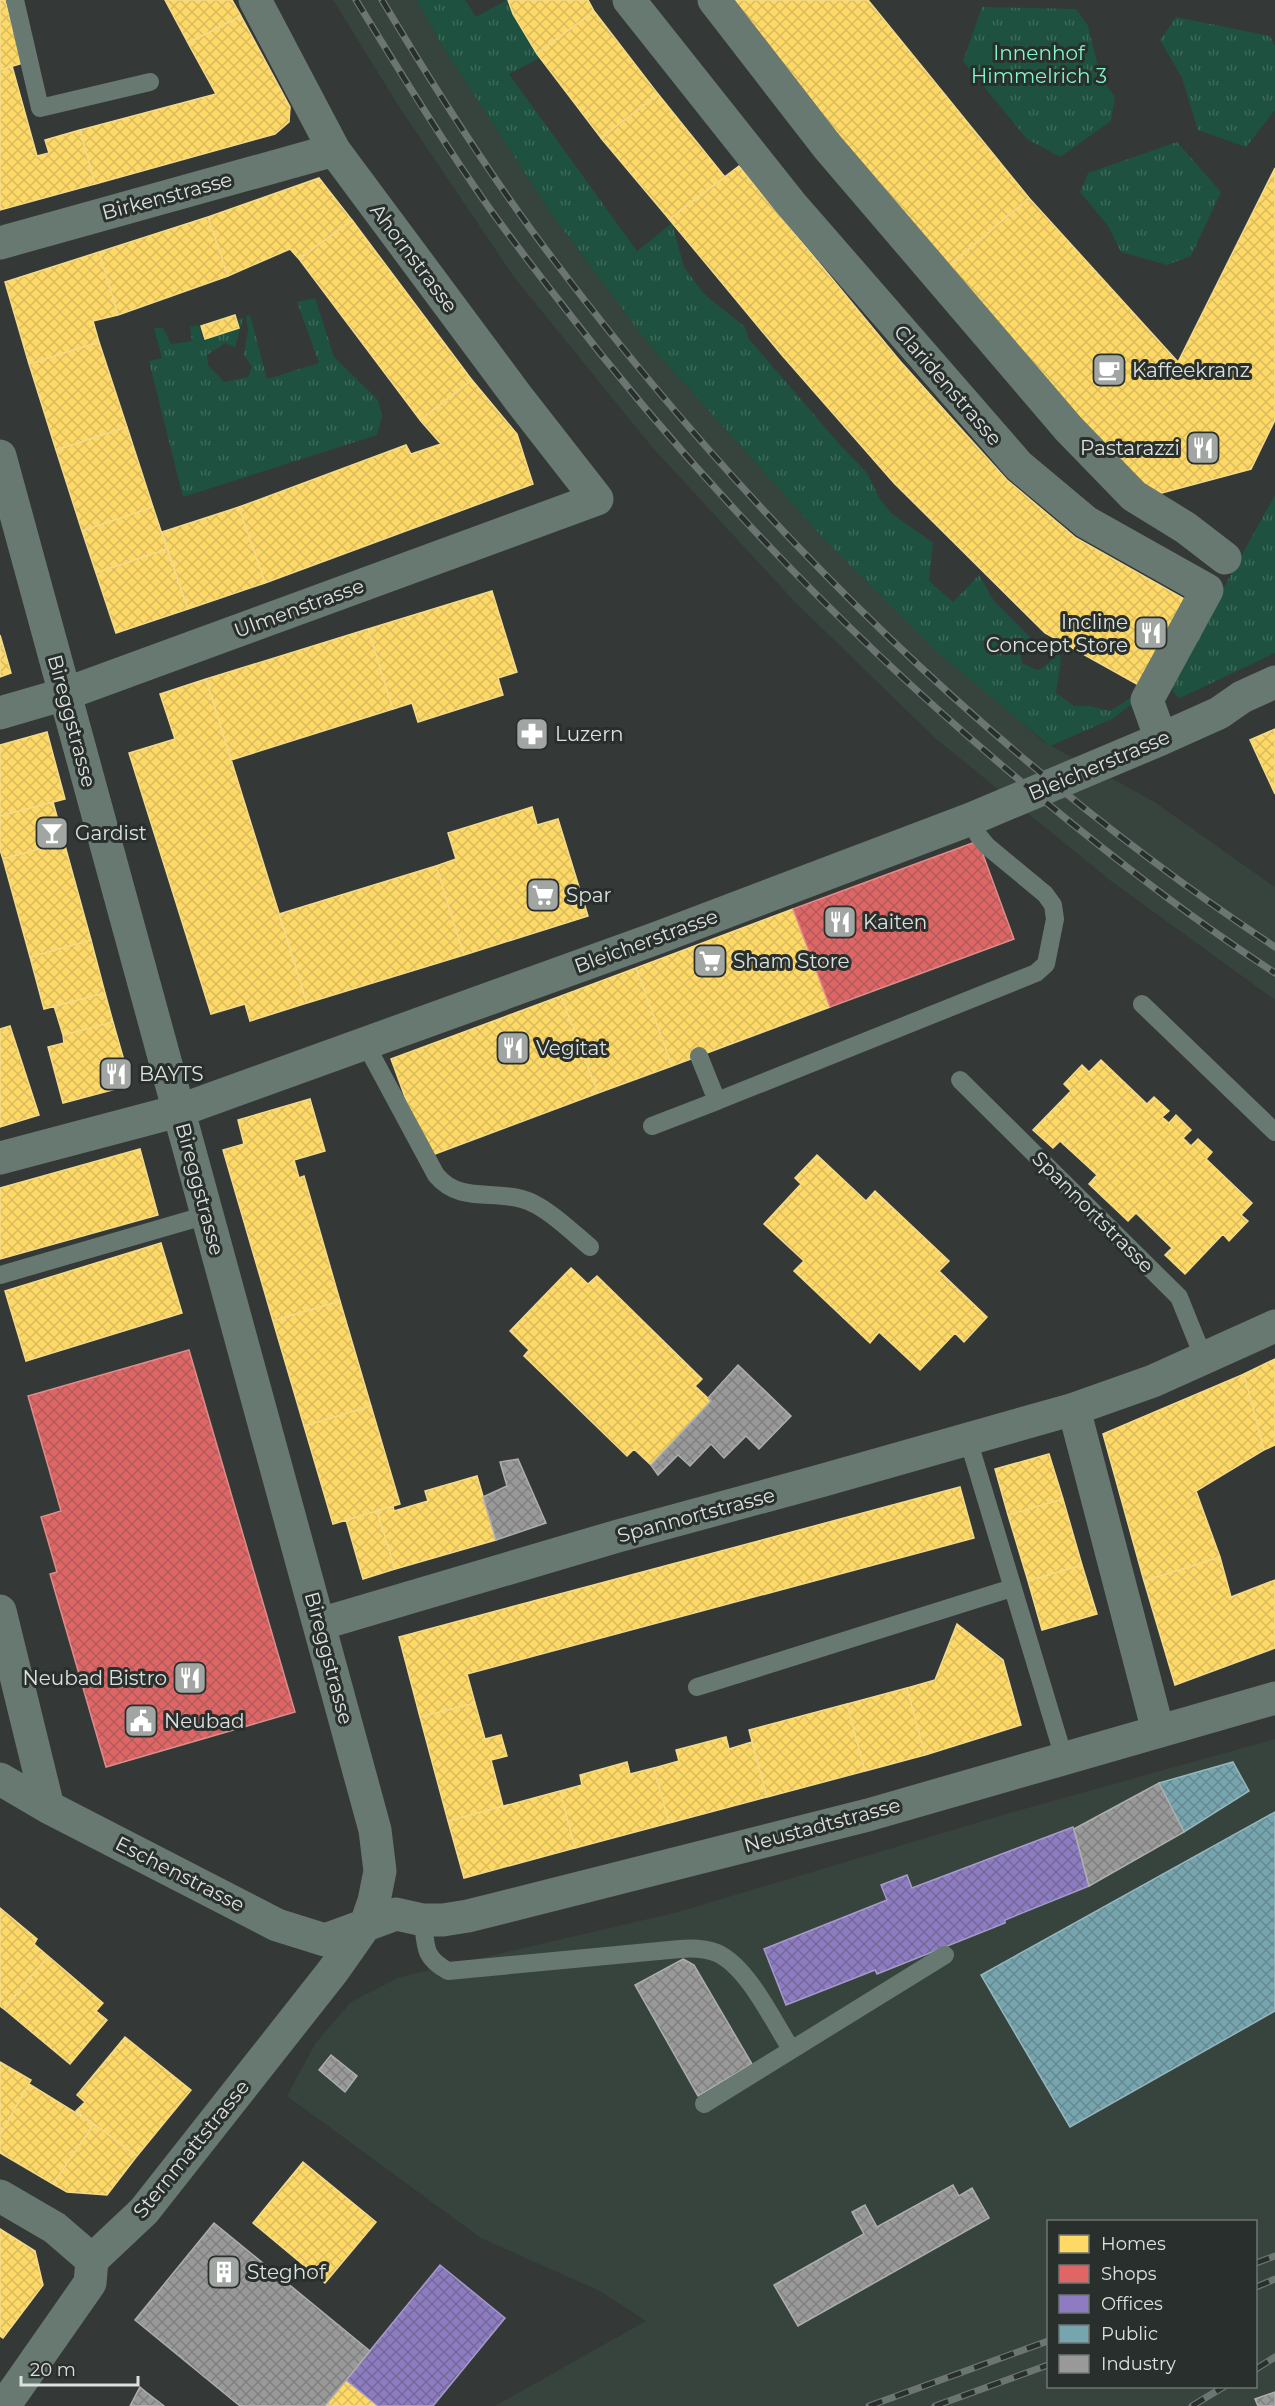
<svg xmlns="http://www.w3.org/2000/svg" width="1275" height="2406" viewBox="0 0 1275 2406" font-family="Montserrat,sans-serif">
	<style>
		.built { fill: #37443e; fill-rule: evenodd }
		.grass { fill: url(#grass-tufts) }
		.homes { fill: url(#homes-cross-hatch); stroke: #f4db8a; stroke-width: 1.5 }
		.shops { fill: url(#shops-cross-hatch); stroke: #df8b8a; stroke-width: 1.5 }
		.offices { fill: url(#offices-cross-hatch); stroke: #a59acb; stroke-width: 1.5 }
		.public { fill: url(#public-cross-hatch); stroke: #95b7bd; stroke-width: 1.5 }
		.industry { fill: url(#industry-cross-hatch); stroke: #adafae; stroke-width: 1.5 }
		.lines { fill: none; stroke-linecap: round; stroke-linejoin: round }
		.lane { stroke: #677971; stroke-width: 18 }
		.street { stroke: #677971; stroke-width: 33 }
		.rail-casing { stroke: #6b7571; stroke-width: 7 }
		.rail { stroke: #282f2c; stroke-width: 4.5; stroke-dasharray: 14; stroke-linecap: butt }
		.labels { text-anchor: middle; stroke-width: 6; stroke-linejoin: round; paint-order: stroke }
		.park-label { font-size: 20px; fill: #7ef8c7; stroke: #282f2c }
		.street-label { font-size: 20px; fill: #dce1de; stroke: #282f2c }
		.poi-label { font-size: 20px; fill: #dce1de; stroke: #282f2c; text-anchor: start }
	</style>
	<defs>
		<pattern id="grass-tufts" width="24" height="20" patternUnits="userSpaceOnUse" patternTransform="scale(1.5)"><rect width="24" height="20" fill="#1e513f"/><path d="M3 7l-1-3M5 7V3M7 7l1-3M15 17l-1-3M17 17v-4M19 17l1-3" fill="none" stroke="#3e6a5a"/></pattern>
		<pattern id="homes-cross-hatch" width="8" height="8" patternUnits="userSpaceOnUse" patternTransform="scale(1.5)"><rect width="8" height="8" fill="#ffd966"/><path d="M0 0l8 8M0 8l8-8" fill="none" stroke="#d9bb5f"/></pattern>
		<pattern id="shops-cross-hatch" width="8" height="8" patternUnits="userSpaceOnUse" patternTransform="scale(1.5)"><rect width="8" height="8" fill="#e06666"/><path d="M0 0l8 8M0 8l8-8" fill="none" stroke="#b15c5c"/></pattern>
		<pattern id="offices-cross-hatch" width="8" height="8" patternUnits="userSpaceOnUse" patternTransform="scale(1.5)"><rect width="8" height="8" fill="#8e7cc3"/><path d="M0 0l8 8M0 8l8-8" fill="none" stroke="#736896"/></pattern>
		<pattern id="public-cross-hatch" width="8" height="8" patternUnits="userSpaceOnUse" patternTransform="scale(1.5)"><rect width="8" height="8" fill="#76a5af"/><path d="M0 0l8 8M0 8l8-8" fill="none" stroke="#66888f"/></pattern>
		<pattern id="industry-cross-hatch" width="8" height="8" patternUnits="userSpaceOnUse" patternTransform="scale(1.5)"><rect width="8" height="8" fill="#999"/><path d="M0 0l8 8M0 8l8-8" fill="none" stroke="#7f807f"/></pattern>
	</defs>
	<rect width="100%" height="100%" fill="#343836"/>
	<path class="built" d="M 333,0 L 417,0 L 441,44 L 553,216 L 648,343 L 827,542 L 1042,741 L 1153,801 L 1275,887 L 1275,1000 L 1111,881 L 935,738 L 793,600 L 652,447 L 514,277 L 400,108 Z
		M 1275,1739 L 1275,2406 L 495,2406 L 646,2321 L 600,2291 L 481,2238 L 287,2096 L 315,2044 L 351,2002 L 400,1977 L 678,1912 L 1006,1814 ZM 1048,2222 L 1256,2222 L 1256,2386 L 1048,2386 Z"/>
	<path class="grass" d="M 417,0 L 465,0 L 476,17 L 507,0 L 517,0 L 540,58 L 509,74 L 637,251 L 672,223 L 684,267 L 704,294 L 745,327 L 749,339 L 841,446 L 867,473 L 880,499 L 891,513 L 933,543 L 929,581 L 953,602 L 979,575 L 994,601 L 1032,639 L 1024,643 L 1020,651 L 1022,663 L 1037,670 L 1044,667 L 1059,653 L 1061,660 L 1056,693 L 1074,706 L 1090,706 L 1110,711 L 1134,696 L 1138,699 L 1114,718 L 1050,746 L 938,653 L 827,542 L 648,343 L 553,216 L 441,44 Z
		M 982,7 L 1076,9 L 1088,26 L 1101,78 L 1115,97 L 1111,121 L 1060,157 L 1027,139 L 963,61 Z
		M 1176,17 L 1270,36 L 1275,46 L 1275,110 L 1246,147 L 1198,130 L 1182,78 L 1160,40 Z
		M 1177,142 L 1221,192 L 1191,256 L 1167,265 L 1121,252 L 1108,226 L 1080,192 L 1088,173 Z
		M 315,298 L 334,357 L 378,400 L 382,417 L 377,435 L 183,497 L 149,361 L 162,358 L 154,328 L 163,328 L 171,344 L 192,341 L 190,327 L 199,325 L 203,340 L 239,328 L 238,319 L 243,318 L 235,348 L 225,343 L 207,355 L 208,365 L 224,382 L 248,377 L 252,367 L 244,355 L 248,330 L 246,316 L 250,315 L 267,379 L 319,363 L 297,302 Z
		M 1275,495 L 1275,653 L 1180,698 L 1173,692 L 1171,683 Z"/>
	<path class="homes" d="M 0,0 L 5,0 L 23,63 L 0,70 Z
		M 165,0 L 232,0 L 241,16 L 188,43 Z
		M 508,0 L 588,0 L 594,11 L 537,54 L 513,14 Z
		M 720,0 L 868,0 L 1029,198 L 943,271 Z
		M 594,11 L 658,94 L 601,138 L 537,54 Z
		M 241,16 L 290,107 L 289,122 L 275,134 L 95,184 L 80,130 L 216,94 L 188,43 Z
		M 12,66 L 37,156 L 49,153 L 45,140 L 80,130 L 95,184 L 0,210 L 0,70 Z
		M 658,94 L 725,177 L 669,219 L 601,138 Z
		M 739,166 L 900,361 L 1007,480 L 1076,538 L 1188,601 L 1142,687 L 1045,633 L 894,483 L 781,354 L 669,219 Z
		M 1275,168 L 1275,420 L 1251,469 L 1147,497 L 943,271 L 1029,198 L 1178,362 Z
		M 319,178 L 352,220 L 299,259 L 290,249 L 228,276 L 208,217 Z
		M 208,217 L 228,276 L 118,315 L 99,252 Z
		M 352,220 L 472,380 L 420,420 L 299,259 Z
		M 99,252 L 118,315 L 93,321 L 99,342 L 29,364 L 5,282 Z
		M 235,315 L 239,328 L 205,339 L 201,326 Z
		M 99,342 L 127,427 L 56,450 L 29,364 Z
		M 472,380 L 517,434 L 533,484 L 265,583 L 239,507 L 406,445 L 411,454 L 441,444 L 420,420 Z
		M 127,427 L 153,507 L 82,531 L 56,450 Z
		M 153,507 L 167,549 L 96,573 L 82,531 Z
		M 239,507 L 265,583 L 188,609 L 162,532 Z
		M 167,549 L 188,609 L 116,633 L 96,573 Z
		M 492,591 L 517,672 L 498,678 L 503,695 L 418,722 L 412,703 L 393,709 L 368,629 Z
		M 368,629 L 393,709 L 231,760 L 206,679 Z
		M 0,635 L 11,673 L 0,677 Z
		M 206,679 L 307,1003 L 250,1021 L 245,1004 L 211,1014 L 129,753 L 175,739 L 160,694 Z
		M 1275,729 L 1275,794 L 1250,740 Z
		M 47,732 L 65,799 L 0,816 L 0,745 Z
		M 53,802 L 64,842 L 3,859 L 0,850 L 0,816 Z
		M 532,807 L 537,825 L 558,819 L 588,916 L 464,955 L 436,866 L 456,859 L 448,833 Z
		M 64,842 L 91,940 L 30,957 L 3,859 Z
		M 436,866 L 464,955 L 307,1003 L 279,914 Z
		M 793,909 L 830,1007 L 672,1066 L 636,968 Z
		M 91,940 L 105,993 L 44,1009 L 30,957 Z
		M 636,968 L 672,1066 L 598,1093 L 561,996 Z
		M 105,993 L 113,1022 L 63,1035 L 54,1006 Z
		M 561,996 L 598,1093 L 427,1157 L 391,1059 Z
		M 113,1022 L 131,1085 L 63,1103 L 48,1047 L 64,1043 L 63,1035 Z
		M 10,1026 L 39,1115 L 0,1127 L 0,1029 Z
		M 1101,1060 L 1147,1104 L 1154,1097 L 1169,1111 L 1162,1117 L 1169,1123 L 1176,1115 L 1191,1130 L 1183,1138 L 1191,1146 L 1198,1139 L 1212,1152 L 1206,1159 L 1252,1203 L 1241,1215 L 1248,1221 L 1229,1241 L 1223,1234 L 1185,1274 L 1165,1255 L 1172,1248 L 1136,1213 L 1128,1221 L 1089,1184 L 1097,1175 L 1060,1141 L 1053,1148 L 1033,1130 L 1071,1091 L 1064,1084 L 1082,1065 L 1089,1072 Z
		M 310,1099 L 325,1151 L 294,1160 L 299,1178 L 304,1176 L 340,1301 L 273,1321 L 223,1150 L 244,1144 L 238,1120 Z
		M 140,1149 L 158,1215 L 0,1259 L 0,1188 Z
		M 817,1155 L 866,1201 L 875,1191 L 949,1261 L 939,1271 L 987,1317 L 964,1342 L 955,1333 L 920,1370 L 879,1332 L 870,1343 L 794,1271 L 804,1261 L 764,1224 L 801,1184 L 795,1178 Z
		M 161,1243 L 182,1313 L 26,1361 L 5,1291 Z
		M 571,1268 L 588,1284 L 597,1276 L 702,1379 L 695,1386 L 711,1401 L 651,1465 L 634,1449 L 627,1456 L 524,1356 L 529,1350 L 510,1331 Z
		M 340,1301 L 371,1406 L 304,1426 L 273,1321 Z
		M 1275,1359 L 1275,1445 L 1264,1450 L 1244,1374 Z
		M 1244,1374 L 1264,1450 L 1196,1491 L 1220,1557 L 1144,1581 L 1103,1434 Z
		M 371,1406 L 400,1504 L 333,1524 L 304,1426 Z
		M 1049,1454 L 1063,1499 L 1008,1515 L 995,1469 Z
		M 477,1476 L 496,1540 L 395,1569 L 377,1511 L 393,1506 L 394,1511 L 428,1501 L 425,1491 Z
		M 960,1487 L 974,1538 L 467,1674 L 475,1703 L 420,1717 L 399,1637 Z
		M 1063,1499 L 1082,1565 L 1028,1581 L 1008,1515 Z
		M 377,1511 L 395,1569 L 363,1579 L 346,1520 Z
		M 1220,1557 L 1231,1597 L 1275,1580 L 1275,1648 L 1175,1685 L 1144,1581 Z
		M 1082,1565 L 1097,1614 L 1042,1630 L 1028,1581 Z
		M 957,1624 L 1003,1660 L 1021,1725 L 925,1755 L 907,1688 L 935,1680 Z
		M 907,1688 L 925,1755 L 865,1771 L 847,1704 Z
		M 475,1703 L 485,1739 L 501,1735 L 507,1756 L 491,1760 L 503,1806 L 448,1821 L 420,1717 Z
		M 847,1704 L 865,1771 L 767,1797 L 749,1730 Z
		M 726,1737 L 729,1749 L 752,1742 L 767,1797 L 669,1823 L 654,1768 L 679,1761 L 676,1750 Z
		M 627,1762 L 630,1774 L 654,1768 L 669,1823 L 575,1848 L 560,1791 L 582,1785 L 580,1775 Z
		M 560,1791 L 575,1848 L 464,1878 L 448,1821 Z
		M 0,1908 L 37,1939 L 34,1944 L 48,1956 L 4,2009 L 0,2006 Z
		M 48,1956 L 103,2003 L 96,2011 L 107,2020 L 70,2064 L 4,2009 Z
		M 125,2037 L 191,2090 L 137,2156 L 76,2111 L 85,2102 L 77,2095 Z
		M 0,2062 L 31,2080 L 0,2135 Z
		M 29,2084 L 94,2124 L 53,2184 L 0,2153 L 0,2135 Z
		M 94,2124 L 137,2156 L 107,2195 L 67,2192 L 53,2184 Z
		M 303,2162 L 376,2222 L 325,2283 L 253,2223 Z
		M 0,2229 L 35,2251 L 43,2285 L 3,2338 L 0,2336 Z
		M 346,2380 L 378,2406 L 325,2406 Z"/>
	<path class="shops" d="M 978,841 L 1014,939 L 830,1007 L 793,909 Z
		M 189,1350 L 295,1712 L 106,1767 L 50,1574 L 57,1572 L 41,1517 L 61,1511 L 28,1396 Z"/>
	<path class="offices" d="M 1073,1827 L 1089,1886 L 1005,1920 L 1005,1923 L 877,1974 L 875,1970 L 786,2005 L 764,1949 L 887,1900 L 881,1885 L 907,1875 L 912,1888 Z
		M 440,2265 L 505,2318 L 433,2406 L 378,2406 L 346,2380 Z"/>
	<path class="public" d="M 1233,1762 L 1249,1791 L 1184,1832 L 1159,1783 Z
		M 1275,1812 L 1275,2011 L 1070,2127 L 981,1975 Z"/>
	<path class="industry" d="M 738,1365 L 791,1416 L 759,1449 L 746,1436 L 724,1458 L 711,1444 L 690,1466 L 678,1455 L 658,1475 L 651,1465 L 711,1401 L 708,1398 Z
		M 518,1459 L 546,1523 L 496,1540 L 483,1497 L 507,1486 L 500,1462 Z
		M 1159,1783 L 1184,1832 L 1089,1886 L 1074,1829 Z
		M 683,1959 L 694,1965 L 752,2064 L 698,2096 L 635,1985 Z
		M 331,2055 L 357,2076 L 345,2092 L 319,2070 Z
		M 953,2185 L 959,2196 L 972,2188 L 989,2218 L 798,2326 L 774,2285 L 864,2234 L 852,2212 L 865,2205 L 877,2227 Z
		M 214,2223 L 370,2351 L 325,2406 L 240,2406 L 135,2320 Z
		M 140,2387 L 146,2392 L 164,2406 L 130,2406 Z
		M 1275,2392 L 1275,2406 L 1258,2406 L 1255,2399 Z"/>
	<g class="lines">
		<path class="lane" d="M 15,0 L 40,108 L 150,82
			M 1142,1004 L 1275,1132
			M 365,1043 L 436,1175 C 459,1203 491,1190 522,1199 C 545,1205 572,1232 590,1247
			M 699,1056 L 717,1101 L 1036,973 L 1046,964 L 1055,919 L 1053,905 L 1045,894 L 987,846 L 978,835 L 971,819
			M 960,1080 L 1179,1297 L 1204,1359
			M 652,1126 L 717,1101
			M 0,1275 L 207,1215
			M 968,1439 L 1064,1758
			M 697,1687 L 1012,1588
			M 423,1920 C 426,1947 423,1957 448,1971 L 680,1949 C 693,1948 704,1948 717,1953 C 748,1967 773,2021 791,2049
			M 704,2104 L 945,1955"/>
		<path class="street" d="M 629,0 L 791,204 L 1019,466 L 1086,522 L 1207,590 L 1147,700 L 1161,739
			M 714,0 L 827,146 L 1069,429 L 1134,496 L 1186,528 L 1225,558
			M 0,243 L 334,150
			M 0,456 L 375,1830 L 380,1871 L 374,1901 L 366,1924 L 333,1971 L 144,2211 L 92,2260 L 90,2283 L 4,2406
			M 0,713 L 65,694 L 597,499 L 519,399 L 334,150 L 255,0
			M 0,1158 L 178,1111 L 657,938 L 971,819 L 1161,739 L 1219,713 L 1242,697 L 1275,682
			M 1074,1409 L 1158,1731
			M 0,1611 L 48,1807
			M 320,1624 L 618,1536 L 820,1481 L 1074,1409 L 1153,1381 L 1275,1326
			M 0,1779 L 48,1807 L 277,1925 L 325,1940 L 396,1914 L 423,1920 L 443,1920 L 468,1916 L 868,1815 L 1275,1698
			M 0,2196 L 55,2228 L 92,2260"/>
		<defs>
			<path id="rail" d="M 356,0 C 395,64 434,128 476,189 C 501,226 529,262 557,298 C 697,482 858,647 1036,794 C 1113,858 1192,919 1275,973
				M 382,0 C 435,89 490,176 553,259 C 753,524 997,763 1275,947
				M 1256,2263 L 1275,2256
				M 1256,2287 L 1275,2279
				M 1256,2369 L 1275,2357
				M 869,2406 L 1048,2341
				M 935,2406 L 1048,2365
				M 1192,2406 L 1225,2386"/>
		</defs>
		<use href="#rail" class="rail-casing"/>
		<use href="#rail" class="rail"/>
	</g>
	<defs>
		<symbol id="cafe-square" viewBox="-11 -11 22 22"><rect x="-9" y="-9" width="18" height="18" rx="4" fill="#a1a6a3" stroke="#282f2c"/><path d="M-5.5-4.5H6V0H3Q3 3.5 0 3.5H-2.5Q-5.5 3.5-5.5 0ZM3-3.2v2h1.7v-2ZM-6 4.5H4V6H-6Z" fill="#fff"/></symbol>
		<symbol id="restaurant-square" viewBox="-11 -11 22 22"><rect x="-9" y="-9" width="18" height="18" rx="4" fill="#a1a6a3" stroke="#282f2c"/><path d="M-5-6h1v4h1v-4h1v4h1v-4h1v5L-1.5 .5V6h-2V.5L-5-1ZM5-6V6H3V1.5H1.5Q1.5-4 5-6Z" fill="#fff"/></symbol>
		<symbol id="pharmacy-square" viewBox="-11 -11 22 22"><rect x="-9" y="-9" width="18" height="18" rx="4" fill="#a1a6a3" stroke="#282f2c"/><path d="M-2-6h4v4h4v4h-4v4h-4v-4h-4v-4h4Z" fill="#fff"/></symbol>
		<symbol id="bar-square" viewBox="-11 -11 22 22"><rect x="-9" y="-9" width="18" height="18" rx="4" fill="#a1a6a3" stroke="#282f2c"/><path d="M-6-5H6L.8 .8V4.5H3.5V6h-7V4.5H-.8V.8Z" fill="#fff"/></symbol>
		<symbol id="supermarket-square" viewBox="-11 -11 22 22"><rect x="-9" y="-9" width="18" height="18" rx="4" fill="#a1a6a3" stroke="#282f2c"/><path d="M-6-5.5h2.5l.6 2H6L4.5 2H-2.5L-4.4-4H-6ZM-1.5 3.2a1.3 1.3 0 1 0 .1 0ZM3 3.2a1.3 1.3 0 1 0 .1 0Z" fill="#fff"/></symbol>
		<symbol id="civic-square" viewBox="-11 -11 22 22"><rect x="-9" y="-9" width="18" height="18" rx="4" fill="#a1a6a3" stroke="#282f2c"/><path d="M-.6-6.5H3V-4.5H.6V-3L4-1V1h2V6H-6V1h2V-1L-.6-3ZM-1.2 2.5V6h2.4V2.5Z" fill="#fff"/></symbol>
		<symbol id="building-square" viewBox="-11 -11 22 22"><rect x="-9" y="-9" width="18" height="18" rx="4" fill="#a1a6a3" stroke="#282f2c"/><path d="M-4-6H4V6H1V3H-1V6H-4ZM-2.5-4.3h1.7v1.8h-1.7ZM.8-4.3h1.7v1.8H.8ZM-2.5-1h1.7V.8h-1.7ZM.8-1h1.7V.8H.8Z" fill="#fff"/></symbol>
	</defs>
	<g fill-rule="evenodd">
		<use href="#cafe-square" x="1090" y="351" width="38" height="38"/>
		<use href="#restaurant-square" x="1184" y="429" width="38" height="38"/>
		<use href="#restaurant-square" x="1132" y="614" width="38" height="38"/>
		<use href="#pharmacy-square" x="513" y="715" width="38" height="38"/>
		<use href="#bar-square" x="33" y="814" width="38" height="38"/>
		<use href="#supermarket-square" x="524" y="876" width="38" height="38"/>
		<use href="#restaurant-square" x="821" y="903" width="38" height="38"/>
		<use href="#supermarket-square" x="691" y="942" width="38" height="38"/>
		<use href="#restaurant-square" x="494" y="1029" width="38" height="38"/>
		<use href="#restaurant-square" x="97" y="1055" width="38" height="38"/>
		<use href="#restaurant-square" x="171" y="1659" width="38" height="38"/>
		<use href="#civic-square" x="122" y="1702" width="38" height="38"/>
		<use href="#building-square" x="205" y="2253" width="38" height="38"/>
	</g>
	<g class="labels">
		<g class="park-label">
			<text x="1039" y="60">Innenhof<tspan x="1039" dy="23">Himmelrich 3</tspan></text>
		</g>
		<g class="street-label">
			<text transform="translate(167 196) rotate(-15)" y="7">Birkenstrasse</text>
			<text transform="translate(414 258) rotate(53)" y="7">Ahornstrasse</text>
			<text transform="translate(948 385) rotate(49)" y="7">Claridenstrasse</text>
			<text transform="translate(299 608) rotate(-20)" y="7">Ulmenstrasse</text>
			<text transform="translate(72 721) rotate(75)" y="7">Bireggstrasse</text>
			<text transform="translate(1099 765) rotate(-23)" y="7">Bleicherstrasse</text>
			<text transform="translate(646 941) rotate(-20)" y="7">Bleicherstrasse</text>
			<text transform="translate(200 1189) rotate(75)" y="7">Bireggstrasse</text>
			<text transform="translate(1093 1212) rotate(45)" y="7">Spannortstrasse</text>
			<text transform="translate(696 1515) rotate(-15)" y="7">Spannortstrasse</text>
			<text transform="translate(329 1658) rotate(75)" y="7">Bireggstrasse</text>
			<text transform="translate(822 1825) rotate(-15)" y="7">Neustadtstrasse</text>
			<text transform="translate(180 1874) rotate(27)" y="7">Eschenstrasse</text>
			<text transform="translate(191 2149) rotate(-51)" y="7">Sternmattstrasse</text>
		</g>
		<g class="poi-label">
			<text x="1132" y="377">Kaffeekranz</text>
			<text x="1180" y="455" text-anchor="end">Pastarazzi</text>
			<text x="1128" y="629" text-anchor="end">Incline<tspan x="1128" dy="23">Concept Store</tspan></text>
			<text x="555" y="741">Luzern</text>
			<text x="75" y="840">Gardist</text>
			<text x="566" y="902">Spar</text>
			<text x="863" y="929">Kaiten</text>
			<text x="733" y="968">Sham Store</text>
			<text x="536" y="1055">Vegitat</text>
			<text x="139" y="1081">BAYTS</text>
			<text x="167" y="1685" text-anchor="end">Neubad Bistro</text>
			<text x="164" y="1728">Neubad</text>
			<text x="247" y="2279">Steghof</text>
		</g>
	</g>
	<rect x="1047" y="2220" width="210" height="168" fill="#282f2c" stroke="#707673" stroke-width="1.5"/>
	<rect x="1059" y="2235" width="30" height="18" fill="#ffd966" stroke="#707673" stroke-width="1.5"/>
	<text x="1101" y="2250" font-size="18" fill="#dce1de">Homes</text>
	<rect x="1059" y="2265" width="30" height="18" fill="#e06666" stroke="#707673" stroke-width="1.5"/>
	<text x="1101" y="2280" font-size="18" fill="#dce1de">Shops</text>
	<rect x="1059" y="2295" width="30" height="18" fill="#8e7cc3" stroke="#707673" stroke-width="1.5"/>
	<text x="1101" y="2310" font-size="18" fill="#dce1de">Offices</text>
	<rect x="1059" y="2325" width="30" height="18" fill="#76a5af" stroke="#707673" stroke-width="1.5"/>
	<text x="1101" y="2340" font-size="18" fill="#dce1de">Public</text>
	<rect x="1059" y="2355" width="30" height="18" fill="#999999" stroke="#707673" stroke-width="1.5"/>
	<text x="1101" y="2370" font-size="18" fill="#dce1de">Industry</text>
	<path d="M21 2376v9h117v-9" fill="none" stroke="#dce1de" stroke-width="3"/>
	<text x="30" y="2376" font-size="18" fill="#dce1de" stroke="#282f2c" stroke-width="4.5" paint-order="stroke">20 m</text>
</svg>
